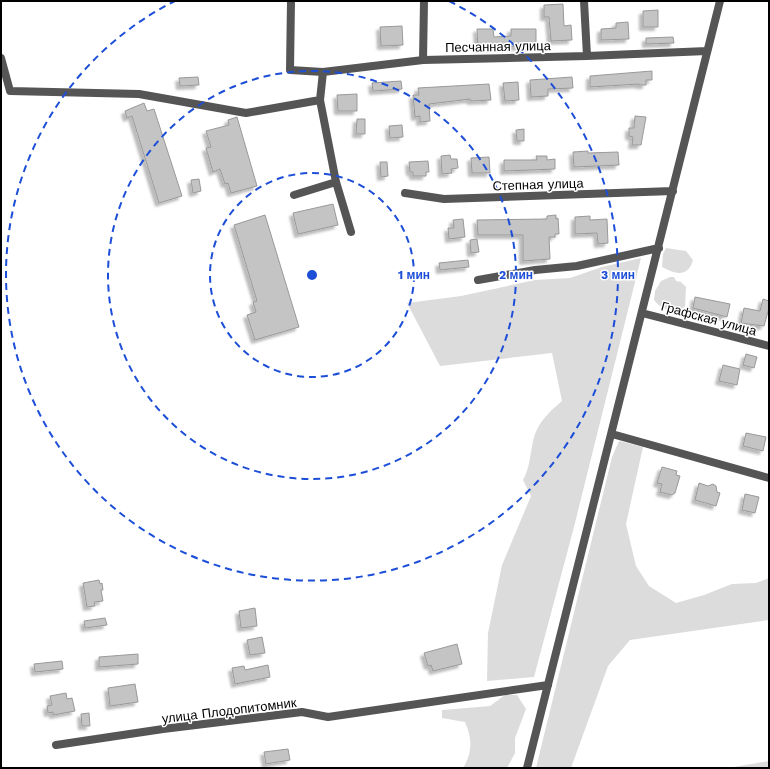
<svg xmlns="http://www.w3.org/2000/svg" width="770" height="769" viewBox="0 0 770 769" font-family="'Work Sans',sans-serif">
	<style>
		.green { fill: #dcdcdc }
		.building { fill: #c4c4c4; stroke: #999; filter: url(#shadow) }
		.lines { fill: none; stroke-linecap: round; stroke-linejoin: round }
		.minor { stroke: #555; stroke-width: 8 }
		.ring { fill: none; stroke: #1d4ed8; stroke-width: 2; stroke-dasharray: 7 5 }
		.labels { text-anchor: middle; stroke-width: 3; stroke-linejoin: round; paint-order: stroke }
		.street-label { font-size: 13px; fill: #000; stroke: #fff }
		.centre { fill: #1d4ed8; stroke: #fff; stroke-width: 2 }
		.ring-label { font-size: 12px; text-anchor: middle; font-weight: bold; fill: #1d4ed8; stroke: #fff; stroke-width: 3; stroke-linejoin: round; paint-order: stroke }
	</style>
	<defs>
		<filter id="shadow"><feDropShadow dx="-3.5" dy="3.5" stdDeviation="1" flood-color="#0004"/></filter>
	</defs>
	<rect width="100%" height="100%" fill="#fff"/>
	<path class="green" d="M 666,248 L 686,251 L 693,260 C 688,278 675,274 662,267 L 663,254 Z
		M 641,258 L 574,527 L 534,677 L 487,681 L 488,633 L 502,565 L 531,496 L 523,480 C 530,467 530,455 533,441 C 537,423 549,412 562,401 L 552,353 L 440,366 L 407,303 L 461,296 L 535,280 L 570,278 L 602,267 Z
		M 670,277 L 674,277 L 676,281 L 681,282 L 686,287 L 685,306 L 680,311 C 669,312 661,309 654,300 L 655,291 L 661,281 Z
		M 619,441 L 643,447 L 626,524 L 636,566 L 649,586 L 676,603 L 704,595 L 732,584 L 756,583 L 769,578 L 769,620 L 630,640 L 608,666 L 571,768 L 536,768 L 612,457 Z
		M 505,695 L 517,695 L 526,709 L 515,738 L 515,753 L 507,768 L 463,768 C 473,752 472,738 465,722 L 442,718 L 442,710 L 490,706 Z
		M 769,761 L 769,768 L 728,768 Z"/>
	<path class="building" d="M 563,4 L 564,26 L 571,25 L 572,40 L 551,41 L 549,17 L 544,17 L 544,5 Z
		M 658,10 L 658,27 L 643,27 L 643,11 Z
		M 628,22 L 629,39 L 601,40 L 601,29 L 616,28 L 616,23 Z
		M 402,26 L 403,45 L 381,46 L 380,27 Z
		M 477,29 L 493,29 L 494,37 L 511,36 L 511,29 L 536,29 L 536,46 L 478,48 Z
		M 673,37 L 674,43 L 646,44 L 646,38 Z
		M 652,71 L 652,80 L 646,80 L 646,85 L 639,85 L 639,84 L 590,87 L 590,76 Z
		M 198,77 L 199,85 L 180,86 L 179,78 Z
		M 572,77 L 573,88 L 548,89 L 548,96 L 531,97 L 530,80 Z
		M 401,81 L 402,89 L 373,91 L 372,83 Z
		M 518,82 L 519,100 L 505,101 L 503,83 Z
		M 489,84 L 491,100 L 471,101 L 470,99 L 429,104 L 430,121 L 420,122 L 420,116 L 415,117 L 413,95 L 419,95 L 418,88 Z
		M 357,94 L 357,111 L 338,111 L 337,95 Z
		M 144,103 L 147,111 L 154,109 L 182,196 L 159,203 L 132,116 L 127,118 L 125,111 Z
		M 635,116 L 646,117 L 641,145 L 632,145 L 633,137 L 629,136 L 629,128 L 634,128 Z
		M 237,117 L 257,186 L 231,193 L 228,183 L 225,184 L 220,169 L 213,172 L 206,148 L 211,147 L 206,131 L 229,125 L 228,120 Z
		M 357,119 L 365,119 L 365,134 L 356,134 Z
		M 402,125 L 403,137 L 390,138 L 389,126 Z
		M 524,129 L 524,141 L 517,141 L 516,130 Z
		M 588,151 L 588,153 L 618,152 L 619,165 L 574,167 L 573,152 Z
		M 450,155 L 451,159 L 457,159 L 458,168 L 451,169 L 452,173 L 442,174 L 441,156 Z
		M 536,156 L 547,156 L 547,160 L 555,159 L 555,169 L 504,171 L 504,160 L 537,160 Z
		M 489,157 L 490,173 L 472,173 L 471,158 Z
		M 428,161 L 429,172 L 426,172 L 426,176 L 413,176 L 413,172 L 410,172 L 409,162 Z
		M 380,162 L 387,162 L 388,176 L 381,177 Z
		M 199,179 L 201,191 L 193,193 L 191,180 Z
		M 333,204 L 338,225 L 298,234 L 293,213 Z
		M 265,215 L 299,327 L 255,340 L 247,315 L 256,312 L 253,302 L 257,301 L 234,225 Z
		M 556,215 L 556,219 L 558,218 L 559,234 L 555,234 L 555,237 L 549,237 L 550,259 L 523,261 L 523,235 L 478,235 L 477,220 L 547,219 L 547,216 Z
		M 590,216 L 590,220 L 607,219 L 608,243 L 598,244 L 597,233 L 575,234 L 575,217 Z
		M 463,219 L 465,237 L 449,239 L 448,228 L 454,228 L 453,220 Z
		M 477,239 L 479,252 L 471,253 L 470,240 Z
		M 468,260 L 469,267 L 440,270 L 439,263 Z
		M 695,297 L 730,304 L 727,317 L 693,308 Z
		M 763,299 L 769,301 L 769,308 L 764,326 L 741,323 L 744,308 L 760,311 Z
		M 746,354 L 757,357 L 754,368 L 743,365 Z
		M 723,365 L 740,369 L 737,385 L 719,381 Z
		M 746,433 L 766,437 L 763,451 L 743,446 Z
		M 662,467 L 677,471 L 676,475 L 680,476 L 675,493 L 672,495 L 660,492 L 662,484 L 657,483 Z
		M 699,483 L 708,486 L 713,484 L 716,486 L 717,492 L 720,493 L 716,506 L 695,500 Z
		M 745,494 L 759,497 L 755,513 L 742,510 Z
		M 99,580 L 100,584 L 102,583 L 103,590 L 101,590 L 103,601 L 94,602 L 95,606 L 87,607 L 83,583 Z
		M 255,608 L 257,626 L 241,628 L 239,611 Z
		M 105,618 L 107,625 L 85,628 L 84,621 Z
		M 262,637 L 265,653 L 250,655 L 247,640 Z
		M 457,644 L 462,664 L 433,671 L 431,665 L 428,666 L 424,653 Z
		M 138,654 L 138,664 L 99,667 L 99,657 Z
		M 62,661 L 63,669 L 35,672 L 34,664 Z
		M 268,665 L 270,677 L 235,684 L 232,668 L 244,666 L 245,670 Z
		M 135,684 L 138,702 L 110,706 L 108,688 Z
		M 66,693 L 67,699 L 72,698 L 75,711 L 53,715 L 53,712 L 48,713 L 47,706 L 52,705 L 50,696 Z
		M 89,713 L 90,726 L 82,726 L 81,714 Z
		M 288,749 L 290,760 L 266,764 L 264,752 Z"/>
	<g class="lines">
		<path class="minor" d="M 291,1 L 290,70 L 323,72 L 423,60 L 587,56 L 707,51
			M 584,1 L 587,56
			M 1,58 L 10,91 L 139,94 L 246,113 L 320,100 L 323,72
			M 423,60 L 424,1
			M 320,100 L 336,182 L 351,232
			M 405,193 L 444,199 L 673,191
			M 294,195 L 336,182
			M 478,280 L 535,270 L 577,266 L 659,248
			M 642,313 L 769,346
			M 612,434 L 769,478
			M 56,745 L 163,729 L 302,712 L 328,717 L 548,685
			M 527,768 L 720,1"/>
	</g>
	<g class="ring">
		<circle cx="312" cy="275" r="102"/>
		<circle cx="312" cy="275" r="204"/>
		<path d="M449 1A306 306 0 1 1 175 1"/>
	</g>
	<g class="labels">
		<g class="street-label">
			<text transform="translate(498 46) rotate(-1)" y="5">Песчанная улица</text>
			<text transform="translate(538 184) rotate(-2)" y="5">Степная улица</text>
			<text transform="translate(709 318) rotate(15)" y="5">Графская улица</text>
			<text transform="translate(229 710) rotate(-7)" y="5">улица Плодопитомник</text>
		</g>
	</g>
	<circle cx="312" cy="275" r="6" class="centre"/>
	<g class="ring-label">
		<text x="414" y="279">1 мин</text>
		<text x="516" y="279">2 мин</text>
		<text x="618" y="279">3 мин</text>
	</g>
	<rect width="770" height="769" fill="none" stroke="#000000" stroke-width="4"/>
</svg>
